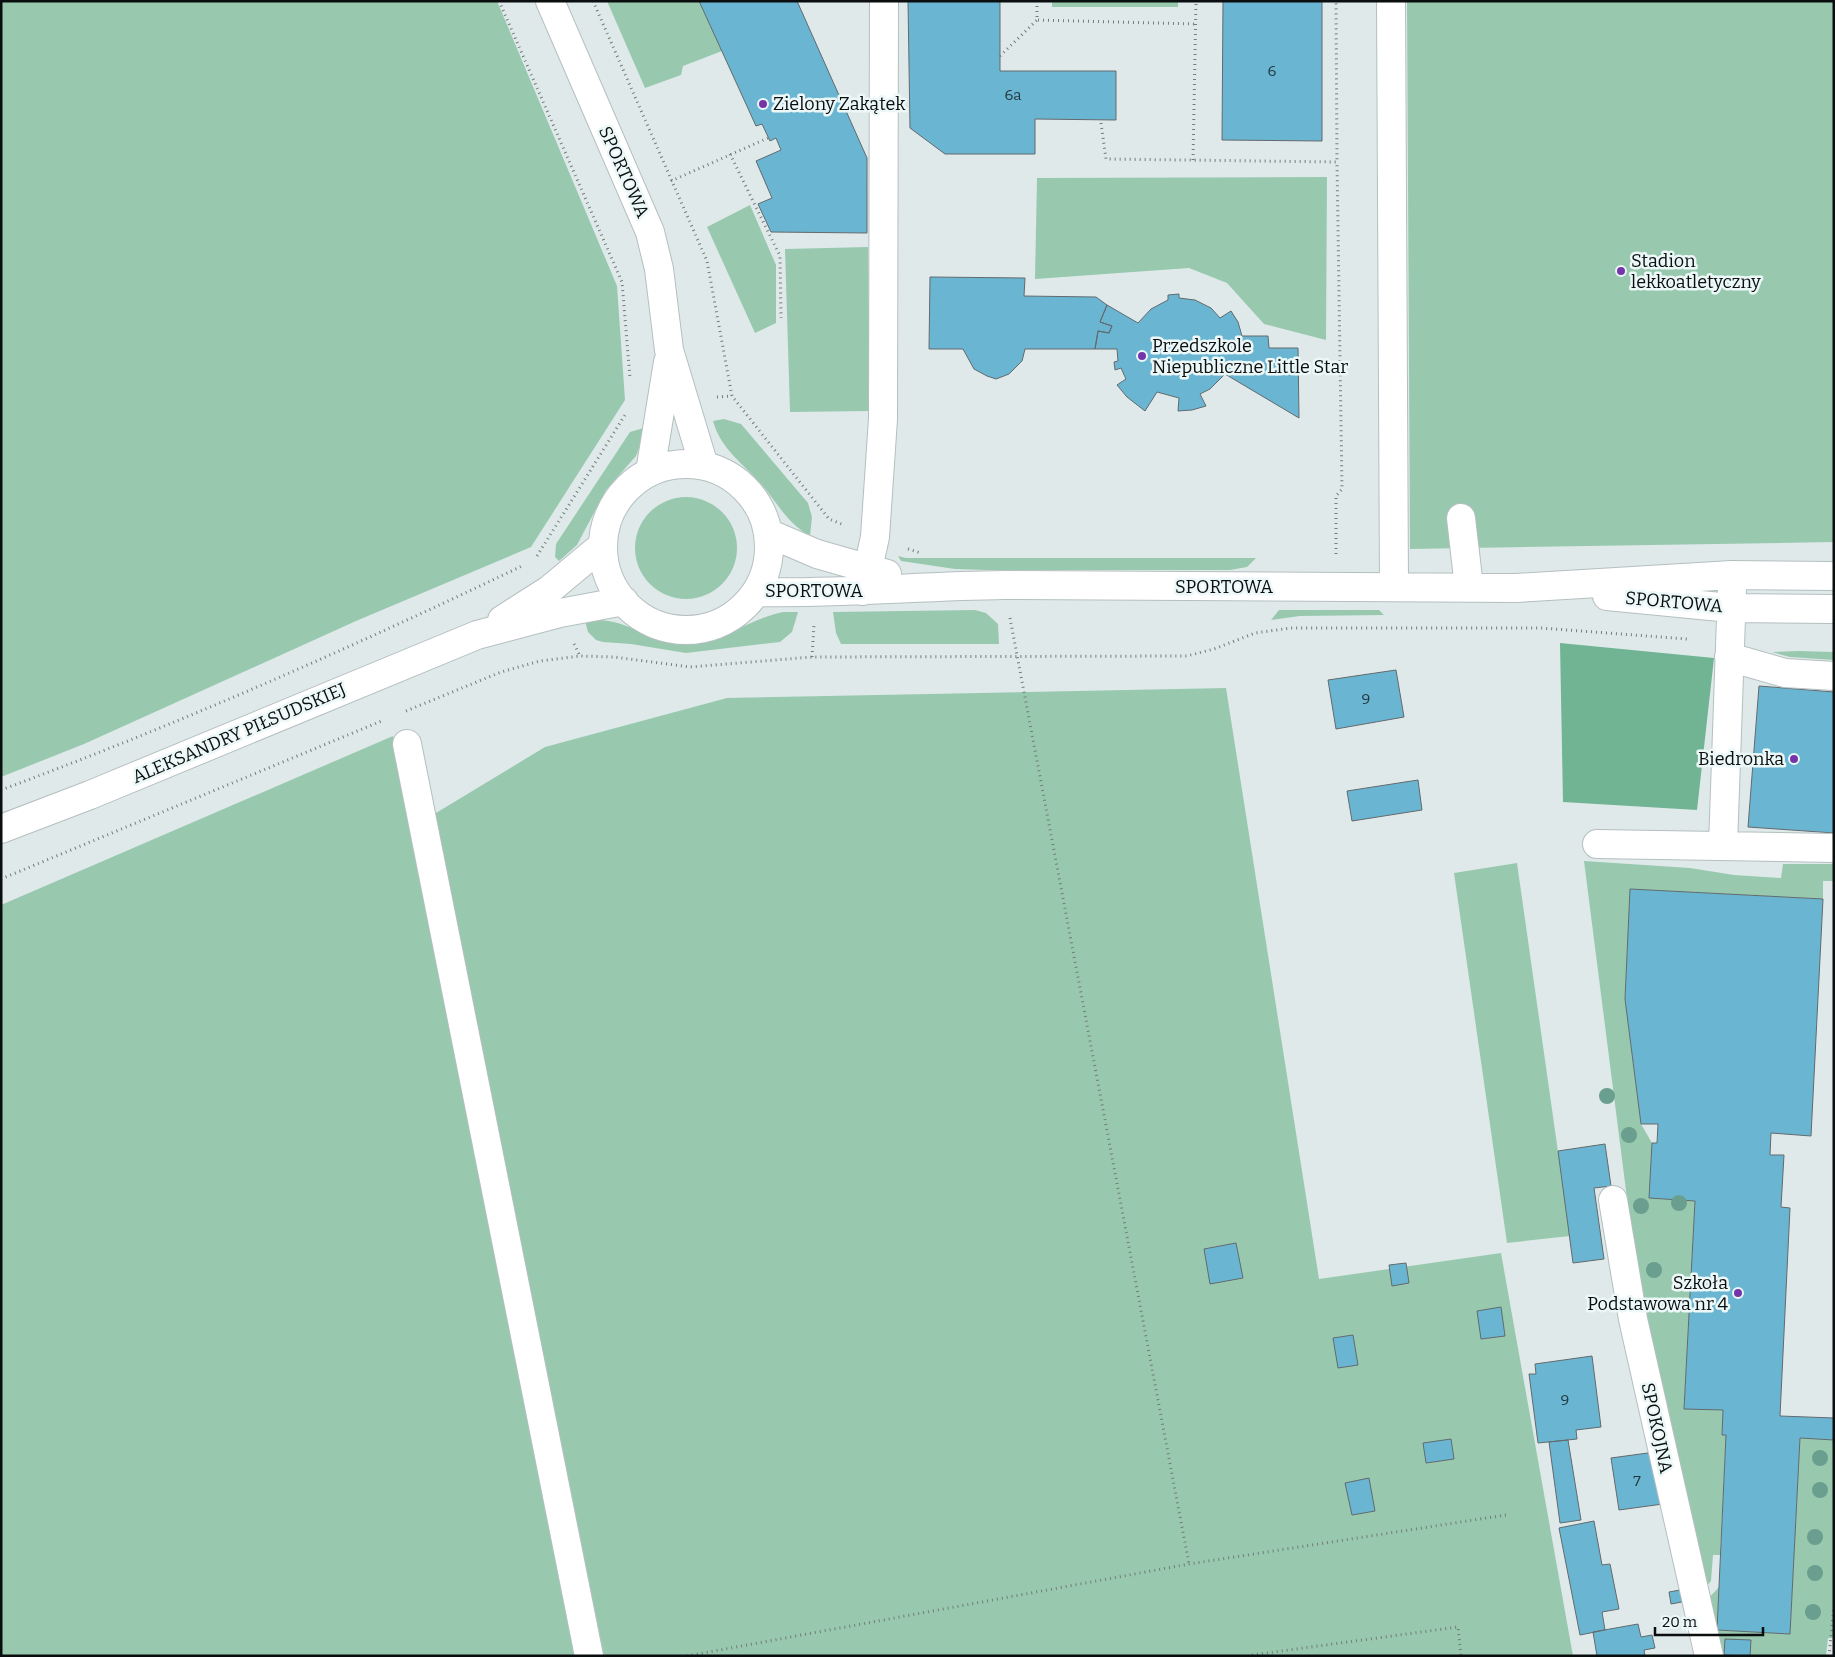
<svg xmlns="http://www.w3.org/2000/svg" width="1835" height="1657" viewBox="0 0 1835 1657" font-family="Bitter,serif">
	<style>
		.green { fill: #98c9af }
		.forest { fill: #70b493 }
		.building { fill: #6ab6d2; stroke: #626a6d }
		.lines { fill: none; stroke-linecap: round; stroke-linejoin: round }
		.minor-casing { stroke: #b5bfc0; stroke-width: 30 }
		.path { stroke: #747b7b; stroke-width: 3; stroke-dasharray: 1 4; stroke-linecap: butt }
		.minor { stroke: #fff; stroke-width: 28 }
		.tree { fill: #6a9e8e }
		.poi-dot { fill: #7535aa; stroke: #ecf7f7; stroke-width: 2 }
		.labels { text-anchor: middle; stroke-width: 5; stroke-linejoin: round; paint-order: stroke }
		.number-label { font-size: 15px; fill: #22383f }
		.poi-label { font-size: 18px; fill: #0a0e0e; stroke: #ecf7f7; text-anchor: start }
		.street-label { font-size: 18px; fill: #0a0e0e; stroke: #ecf7f7 }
	</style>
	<rect width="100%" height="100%" fill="#dfe9ea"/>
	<path class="green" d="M 1,1 L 497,1 L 617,286 L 625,400 L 531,547 L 356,621 L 84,744 L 1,777 Z
		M 607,1 L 699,1 L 722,51 L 683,66 L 681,75 L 645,88 Z
		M 1052,1 L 1178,1 L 1178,7 L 1052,7 Z
		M 1407,1 L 1834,1 L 1834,542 L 1410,549 Z
		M 1327,177 L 1326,340 L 1264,324 L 1227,283 L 1189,268 L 1035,279 L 1037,178 Z
		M 750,205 L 776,265 L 776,323 L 755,333 L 707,227 Z
		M 868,247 L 870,411 L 790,412 L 785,249 Z
		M 724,419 L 741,424 L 808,503 L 812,517 L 810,536 C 787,523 779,505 762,485 C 744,464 721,450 713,421 Z
		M 647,427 L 636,456 L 606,490 L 577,545 L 559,561 L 555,557 L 556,544 L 630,432 Z
		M635 548a51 51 0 1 1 102 0a51 51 0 1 1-102 0Z
		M 898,556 L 906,558 L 1256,558 L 1247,567 L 1230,570 L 986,570 L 955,569 L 901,561 Z
		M 975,610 L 986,613 L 998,624 L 999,644 L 841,644 L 836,633 L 833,612 Z
		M 1279,610 L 1379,610 L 1384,615 L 1300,616 L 1271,620 Z
		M 783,612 L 798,612 L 792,632 L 780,642 L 686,653 L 631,644 L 603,642 L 596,640 L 588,632 L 585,621 C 625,615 643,641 681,644 C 719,646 747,619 783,612 Z
		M 1798,651 L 1834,652 L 1834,660 L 1790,657 L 1772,652 Z
		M 1226,688 L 1319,1279 L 1501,1253 L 1573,1656 L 604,1656 L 431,816 L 545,747 L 727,698 Z
		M 393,736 L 575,1656 L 1,1656 L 1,905 Z
		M 1584,861 L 1690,868 L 1734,875 L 1781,878 L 1783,864 L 1834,864 L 1834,881 L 1823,881 L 1823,899 L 1630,889 L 1625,999 L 1641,1124 L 1652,1143 L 1649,1198 L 1695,1201 L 1684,1408 L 1723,1410 L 1722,1434 L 1726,1435 L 1720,1555 L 1713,1555 L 1711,1581 L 1704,1589 L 1635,1261 Z
		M 1517,863 L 1570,1236 L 1507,1243 L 1454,873 Z
		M 1800,1438 L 1834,1440 L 1834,1638 L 1828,1638 L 1826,1656 L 1720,1656 L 1707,1600 L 1719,1587 L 1717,1630 L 1790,1634 Z"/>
	<path class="forest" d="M 1560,643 L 1714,658 L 1697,810 L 1563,802 Z"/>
	<path class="building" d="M 699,1 L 797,1 L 867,158 L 867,233 L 771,232 L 758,204 L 772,198 L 756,161 L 781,150 L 776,138 L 770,141 L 762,124 L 756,126 Z
		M 908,1 L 1000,1 L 1000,71 L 1116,71 L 1116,120 L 1035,119 L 1035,154 L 945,154 L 910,128 Z
		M 1223,1 L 1322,1 L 1322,141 L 1222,140 Z
		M 930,277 L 1025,278 L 1024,296 L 1096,297 L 1107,305 L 1100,322 L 1112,326 L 1109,333 L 1098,331 L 1095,349 L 1025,349 L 1022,361 L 1009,374 L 996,379 L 987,376 L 974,369 L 963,349 L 929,349 Z
		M 1179,294 L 1179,298 L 1195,300 L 1211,308 L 1220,318 L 1231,311 L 1238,322 L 1242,336 L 1268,336 L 1269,348 L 1298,348 L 1299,418 L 1225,374 L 1210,389 L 1200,394 L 1206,406 L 1192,410 L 1178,411 L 1179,398 L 1157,392 L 1145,411 L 1127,397 L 1117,385 L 1126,379 L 1121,368 L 1115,370 L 1114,362 L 1118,361 L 1117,349 L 1095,349 L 1098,331 L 1109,333 L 1112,326 L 1100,322 L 1107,305 L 1138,323 L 1151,309 L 1168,300 L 1168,295 Z
		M 1396,670 L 1404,717 L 1336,729 L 1328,680 Z
		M 1759,686 L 1834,692 L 1834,833 L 1748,827 Z
		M 1418,780 L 1422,810 L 1352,821 L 1347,791 Z
		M 1630,889 L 1823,899 L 1811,1136 L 1771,1133 L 1770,1155 L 1784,1155 L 1781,1207 L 1790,1208 L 1780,1416 L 1834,1418 L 1834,1440 L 1800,1438 L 1790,1634 L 1717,1630 L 1726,1435 L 1722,1435 L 1723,1410 L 1684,1409 L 1695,1201 L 1649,1198 L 1652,1143 L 1657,1143 L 1658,1124 L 1641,1124 L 1625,999 Z
		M 1605,1144 L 1611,1186 L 1594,1188 L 1604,1259 L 1573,1263 L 1558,1151 Z
		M 1236,1243 L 1243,1278 L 1210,1284 L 1204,1249 Z
		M 1406,1263 L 1409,1283 L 1392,1286 L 1389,1265 Z
		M 1501,1307 L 1505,1336 L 1481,1339 L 1477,1311 Z
		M 1353,1335 L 1358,1365 L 1338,1368 L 1333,1338 Z
		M 1592,1356 L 1601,1427 L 1576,1430 L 1577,1439 L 1538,1443 L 1529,1374 L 1536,1374 L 1535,1364 Z
		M 1451,1439 L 1454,1459 L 1426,1463 L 1423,1443 Z
		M 1568,1440 L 1581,1520 L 1560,1523 L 1549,1442 Z
		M 1655,1452 L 1663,1504 L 1619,1510 L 1611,1458 Z
		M 1369,1478 L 1375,1511 L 1352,1515 L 1345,1483 Z
		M 1594,1521 L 1602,1565 L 1610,1564 L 1619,1609 L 1602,1612 L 1605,1630 L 1580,1635 L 1559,1528 Z
		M 1680,1590 L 1682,1602 L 1671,1604 L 1669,1592 Z
		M 1638,1624 L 1641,1637 L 1652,1635 L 1655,1648 L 1644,1650 L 1645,1656 L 1597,1656 L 1593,1632 Z
		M 1725,1639 L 1751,1640 L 1750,1656 L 1724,1655 Z"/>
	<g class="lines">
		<defs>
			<path id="minor" d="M 550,1 L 650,232 L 659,269 L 669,350 L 704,466
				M 1391,1 L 1394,587
				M603 547a83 83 0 1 1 166 0a83 83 0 1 1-166 0Z
				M 650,472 L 668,362
				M 1461,518 L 1469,587
				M 768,533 L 817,554 L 887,574
				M 863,591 L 875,537 L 883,419 L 884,1
				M 756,592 C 839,594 921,586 1004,585 L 1516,588 L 1732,575 L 1834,576
				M 1607,596 L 1731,608 L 1834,609
				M 502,620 L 549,590 L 603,545
				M 1729,657 L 1785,673 L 1834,676
				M 407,744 L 589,1656
				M 1,829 L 90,795 L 477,635 L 560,613 L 624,601
				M 1597,844 L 1834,848
				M 1723,846 L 1732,589
				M 1613,1200 L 1633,1319 L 1709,1656"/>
		</defs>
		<use href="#minor" class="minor-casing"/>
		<path class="path" d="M 499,1 L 622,282 L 630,378
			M 593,1 L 707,261 L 732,396 L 829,519 L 844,525
			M 1037,1 L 1037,20 L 1196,24
			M 1000,56 L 1037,20
			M 1101,123 L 1106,159 L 1337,162 L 1336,1
			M 730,154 L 780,256 L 781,318
			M 1193,160 L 1196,1
			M 671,181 L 768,138
			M 717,397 L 732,396
			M 908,549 L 921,553
			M 1336,554 L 1336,496 L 1342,489 L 1337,162
			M 537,556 L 625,415
			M 1010,618 L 1189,1564
			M 574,644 L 580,656
			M 812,657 L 814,625
			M 406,711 L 501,672 L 540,661 L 580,656 L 614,657 L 690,667 L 812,657 L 1187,656 L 1214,649 L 1255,633 L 1291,628 L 1541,628 L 1687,639
			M 1,790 C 179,724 353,647 524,565
			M 1,879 L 384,720
			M 1252,1655 L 1458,1627 L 1461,1656
			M 687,1656 L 1189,1564 L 1506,1515
			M 1829,1656 L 1834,1606"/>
		<use href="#minor" class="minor"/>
	</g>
	<g class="tree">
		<circle cx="1607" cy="1096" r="8"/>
		<circle cx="1629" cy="1135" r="8"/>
		<circle cx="1679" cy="1203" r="8"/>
		<circle cx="1641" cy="1206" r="8"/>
		<circle cx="1654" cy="1270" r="8"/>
		<circle cx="1820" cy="1458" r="8"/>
		<circle cx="1820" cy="1490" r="8"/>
		<circle cx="1815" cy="1537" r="8"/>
		<circle cx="1815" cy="1573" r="8"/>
		<circle cx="1813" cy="1612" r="8"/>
	</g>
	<g class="poi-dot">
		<circle cx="763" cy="104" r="5"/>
		<circle cx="1621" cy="271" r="5"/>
		<circle cx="1142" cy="356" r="5"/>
		<circle cx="1794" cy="759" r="5"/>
		<circle cx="1738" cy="1293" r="5"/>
	</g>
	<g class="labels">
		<g class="number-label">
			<text x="1272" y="76">6</text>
			<text x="1013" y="100">6a</text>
			<text x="1366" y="704">9</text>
			<text x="1565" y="1405">9</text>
			<text x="1637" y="1486">7</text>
		</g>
		<g class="poi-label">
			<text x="773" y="110">Zielony Zakątek</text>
			<text x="1631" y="267">Stadion<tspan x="1631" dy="21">lekkoatletyczny</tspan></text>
			<text x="1152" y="352">Przedszkole<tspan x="1152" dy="21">Niepubliczne Little Star</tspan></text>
			<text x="1784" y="765" text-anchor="end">Biedronka</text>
			<text x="1728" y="1289" text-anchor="end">Szkoła<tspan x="1728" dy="21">Podstawowa nr 4</tspan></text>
		</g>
		<g class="street-label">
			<text transform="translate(624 172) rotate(66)" y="6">SPORTOWA</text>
			<text x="1224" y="593">SPORTOWA</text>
			<text x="814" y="597">SPORTOWA</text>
			<text transform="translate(1674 602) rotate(5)" y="6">SPORTOWA</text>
			<text transform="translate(239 733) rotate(-23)" y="6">ALEKSANDRY PIŁSUDSKIEJ</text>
			<text transform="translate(1657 1428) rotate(78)" y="6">SPOKOJNA</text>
		</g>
	</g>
	<rect width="1835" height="1657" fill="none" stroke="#0a0e0e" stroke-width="5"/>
	<path d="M1655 1627v8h108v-8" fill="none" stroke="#0a0e0e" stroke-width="2.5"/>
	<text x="1662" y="1627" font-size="15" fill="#0a0e0e" stroke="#ecf7f7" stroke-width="4" paint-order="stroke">20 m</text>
</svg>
